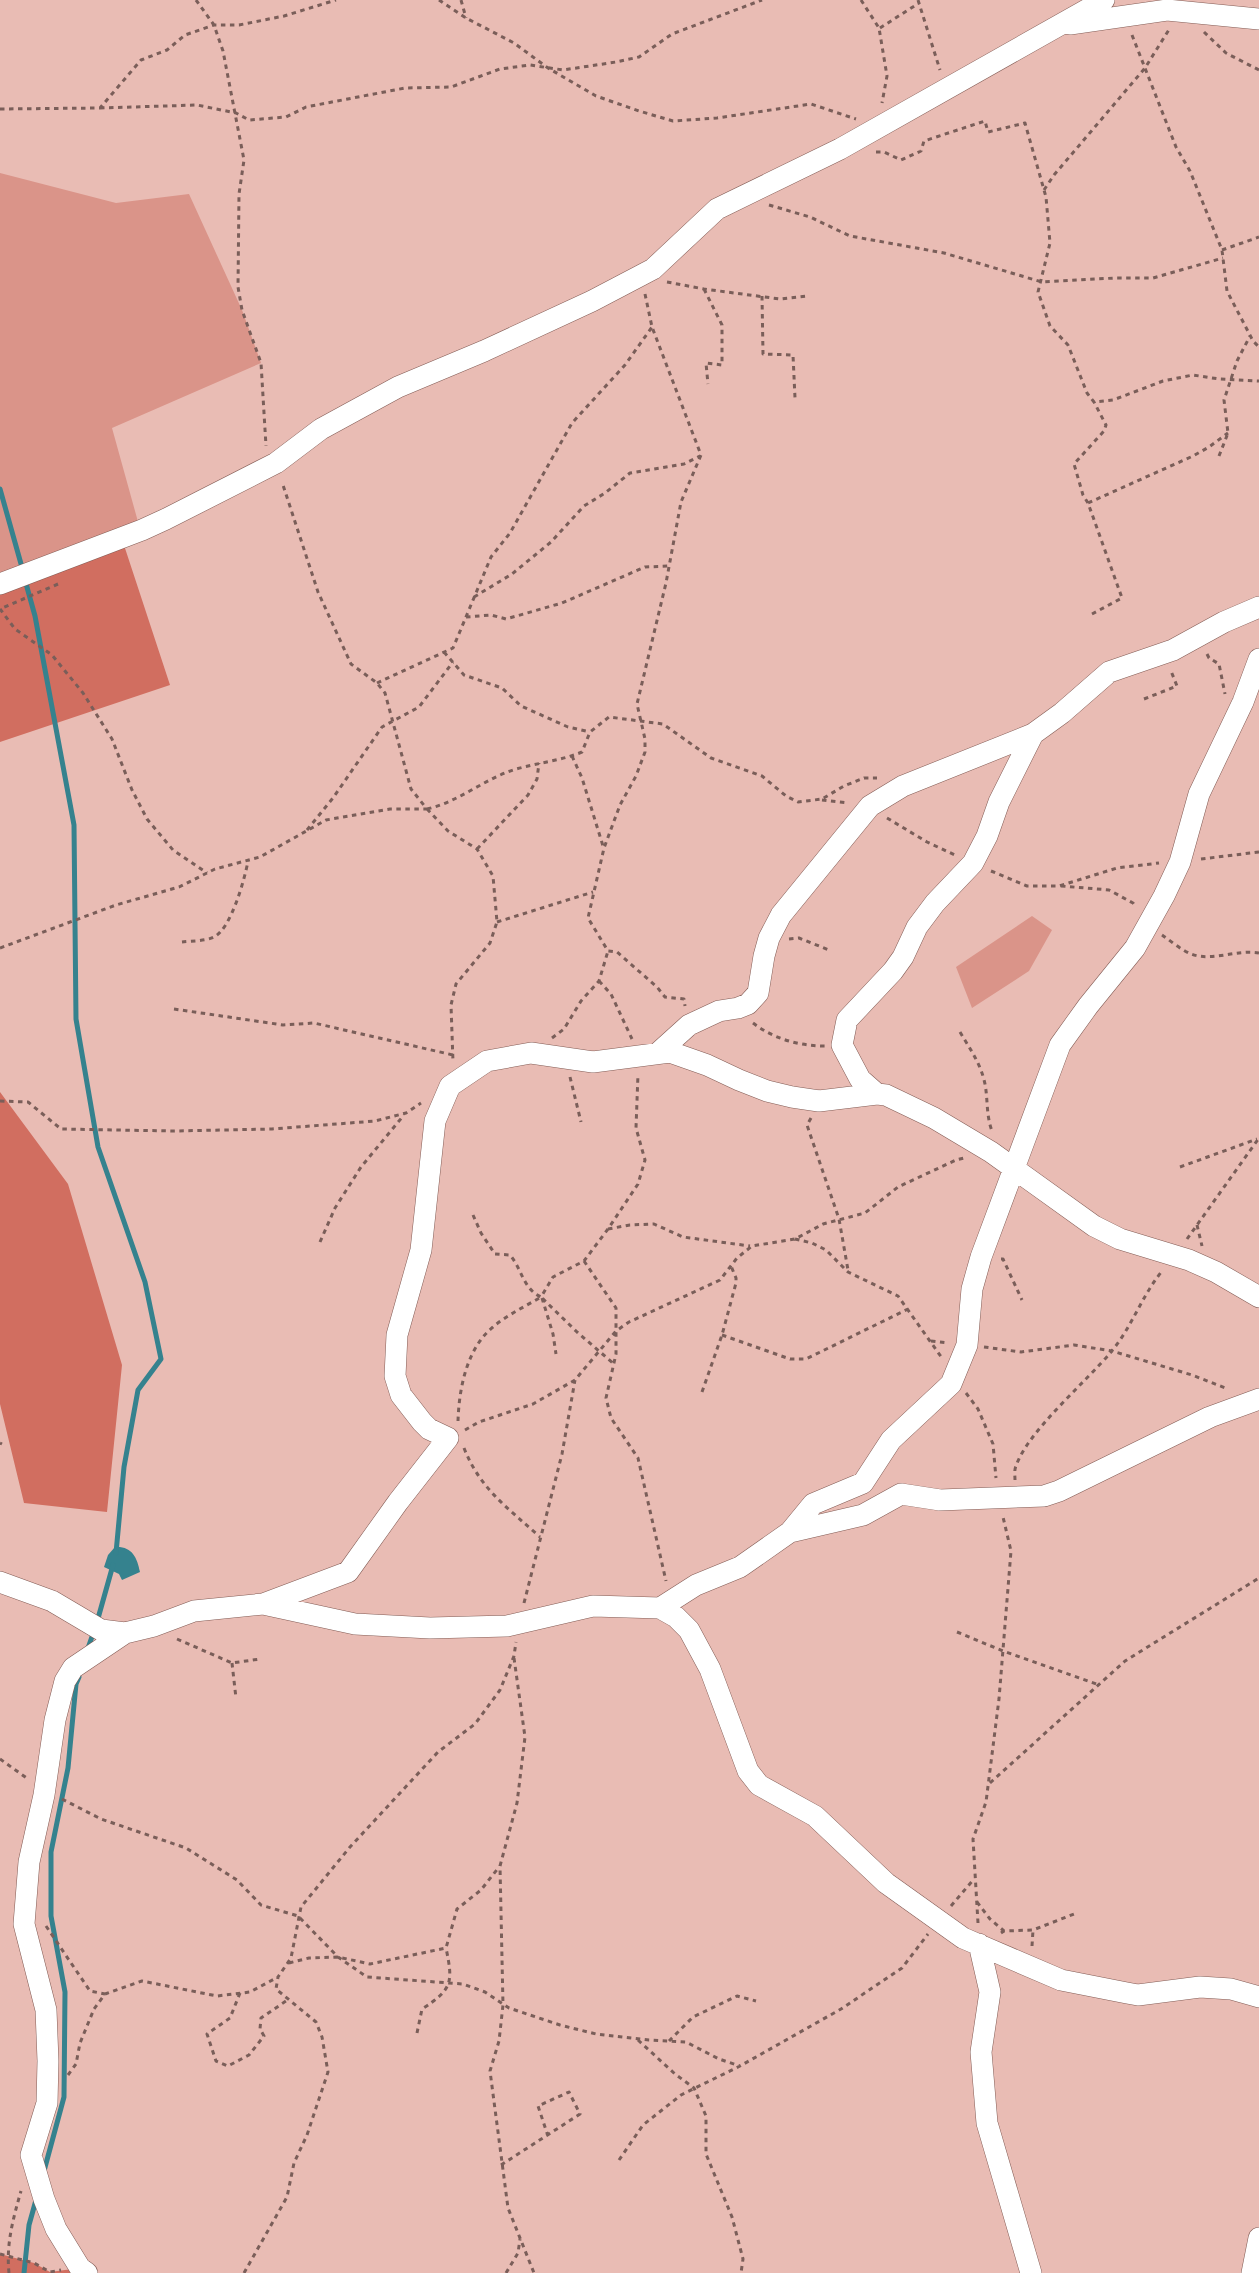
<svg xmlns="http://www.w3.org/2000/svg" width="1259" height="2273" viewBox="0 0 1259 2273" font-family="Arial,sans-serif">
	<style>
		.green { fill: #da9489 }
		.forest { fill: #d16e60 }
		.water { fill: #35828e }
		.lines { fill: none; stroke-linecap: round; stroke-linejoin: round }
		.stream { stroke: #35828e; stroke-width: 5 }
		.street-casing { stroke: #835c55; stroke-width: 22 }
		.path { stroke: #7a5e59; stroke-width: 3; stroke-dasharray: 4.5 4.5; stroke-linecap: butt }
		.street { stroke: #fff; stroke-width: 21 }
	</style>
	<rect width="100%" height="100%" fill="#e9bcb4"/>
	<path class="green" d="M 0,173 L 116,203 L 189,194 L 242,310 L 261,363 L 112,428 L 140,529 L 0,581 Z
		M 1032,916 L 1052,930 L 1029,971 L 972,1008 L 956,967 Z"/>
	<path class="forest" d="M 121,536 L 170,685 L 0,742 L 0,581 Z
		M 0,1092 L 68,1184 L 122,1365 L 107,1512 L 24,1503 L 0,1404 Z
		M 0,2254 L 34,2263 L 50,2272 L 80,2268 L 87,2273 L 0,2273 Z"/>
	<path class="water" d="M 115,1547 C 132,1546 137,1557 140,1572 L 122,1580 L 119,1574 L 104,1567 L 108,1555 Z"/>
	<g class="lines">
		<path class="stream" d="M 0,489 L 23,571
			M 25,580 L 35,616 L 74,825 L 76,1019 L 98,1147 L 145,1282 L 161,1359 L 138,1390 L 124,1467 L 116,1553
			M 97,1622 L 113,1565
			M 87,1651 L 94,1631
			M 44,2171 L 64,2097 L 65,1992 L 51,1916 L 51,1852 L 68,1768 L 76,1684 L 79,1677
			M 24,2273 L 29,2225 L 36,2200"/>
		<defs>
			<path id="street" d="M 1070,24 L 1167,10 L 1259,19
				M 0,584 L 142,530 L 166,519 L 276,463 L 321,429 L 398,387 L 484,351 L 592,301 L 653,269 L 717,209 L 840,149 L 1104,0
				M 658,1053 L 689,1025 L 719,1011 L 738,1008 L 748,1004 L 758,993 L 764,956 L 769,938 L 781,915 L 870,806 L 903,786 L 1033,734 L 1062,713 L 1109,672 L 1173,650 L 1224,622 L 1259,607
				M 877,1094 L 860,1079 L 842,1045 L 847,1020 L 893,971 L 903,957 L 917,927 L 935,903 L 973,863 L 987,836 L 999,802 L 1033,734
				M 790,1532 L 813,1504 L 863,1483 L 891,1440 L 951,1384 L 967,1345 L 972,1289 L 981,1257 L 1060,1045 L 1088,1006 L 1135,948 L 1164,896 L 1180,862 L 1199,794 L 1243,702 L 1259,659
				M 0,1582 L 52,1601 L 101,1630 L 125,1633 L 154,1626 L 194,1611 L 263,1604 L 355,1624 L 430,1628 L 507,1626 L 593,1606 L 660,1608 L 676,1617 L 689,1630 L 710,1669 L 748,1771 L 759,1785 L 815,1816 L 886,1883 L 963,1938 L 1061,1980 L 1127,1993 L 1138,1995 L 1200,1987 L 1231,1989 L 1259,1997
				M 263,1604 L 348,1572 L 398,1502 L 448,1438 L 429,1429 L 422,1422 L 401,1395 L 395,1376 L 397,1335 L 421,1250 L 435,1121 L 450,1086 L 487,1061 L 531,1053 L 593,1062 L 670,1052 L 707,1065 L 739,1080 L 767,1091 L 792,1097 L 819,1101 L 877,1094 L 886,1095 L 934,1118 L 991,1152 L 1094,1226 L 1120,1239 L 1189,1260 L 1216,1272 L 1259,1297
				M 660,1608 L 696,1585 L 740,1567 L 790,1532 L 863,1515 L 901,1494 L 940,1500 L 1044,1496 L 1059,1491 L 1210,1417 L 1259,1399
				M 979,1944 L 990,1992 L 981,2052 L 987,2123 L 1031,2273
				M 87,2273 L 80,2268 L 56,2229 L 44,2199 L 31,2155 L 47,2103 L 48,2061 L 46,2010 L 24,1924 L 29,1862 L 44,1795 L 55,1720 L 65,1681 L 73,1668 L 125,1633
				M 1252,2273 L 1259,2238"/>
		</defs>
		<use href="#street" class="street-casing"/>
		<path class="path" d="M 196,0 L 214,25 L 223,51 L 244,160 L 239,194 L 238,287 L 242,310 L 261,363 L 266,446
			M 439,0 L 466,18 L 514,43 L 548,68 L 596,96 L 639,111 L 673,121 L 717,118 L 811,104 L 856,119
			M 461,0 L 466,18
			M 861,0 L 879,28 L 887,76 L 882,103
			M 918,0 L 940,70
			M 880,28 L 919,3
			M 1204,32 L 1226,53 L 1259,70
			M 1132,35 L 1176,147 L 1190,171 L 1222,250 L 1227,291 L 1253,341 L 1259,347
			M 100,108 L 197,105 L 236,113 L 249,120 L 286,117 L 306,107 L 405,88 L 451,87 L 500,69 L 530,65 L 563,70 L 616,62 L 639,57 L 672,34 L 762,0
			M 0,109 L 100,108 L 141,60 L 167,50 L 185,35 L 214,25 L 239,25 L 284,16 L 336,0
			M 876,152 L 884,152 L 901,160 L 921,151 L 924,141 L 985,121 L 988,132 L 1025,123 L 1046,197 L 1050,243 L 1038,292 L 1050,326 L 1068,345 L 1087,393 L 1094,402 L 1113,400 L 1163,381 L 1193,375 L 1219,379 L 1259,381
			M 1044,190 L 1054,175 L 1145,68 L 1170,28
			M 769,205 L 810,217 L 850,236 L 944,253 L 1042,282 L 1115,278 L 1153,278 L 1223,258
			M 1222,250 L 1259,237
			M 667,282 L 704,289 L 780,299 L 808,296
			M 704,289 L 722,325 L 722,365 L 706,363 L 708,384
			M 645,294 L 652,327 L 701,455 L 681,502 L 666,583 L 637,704 L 645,739 L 645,752 L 636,776 L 620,805 L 604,848 L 588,918 L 608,951 L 617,952 L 657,987 L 665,997 L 684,999 L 685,1006
			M 762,296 L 763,354 L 793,355 L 795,398
			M 1219,456 L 1228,433 L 1224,400 L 1237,361 L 1250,336
			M 1088,503 L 1083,495 L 1074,464 L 1104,431 L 1106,425 L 1094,402
			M 58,584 L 0,609 L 15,629 L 52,655 L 83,693 L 112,739 L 132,790 L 147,819 L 173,850 L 207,873
			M 474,597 L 512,574 L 551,542 L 584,506 L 605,493 L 630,473 L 684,464 L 700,456
			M 1092,614 L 1122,598 L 1088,503 L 1193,456 L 1209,447 L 1228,433
			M 466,617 L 491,615 L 506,619 L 562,603 L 645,567 L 670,566
			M 444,652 L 464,675 L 502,688 L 521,706 L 568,727 L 590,732
			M 1207,654 L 1209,658 L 1219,664 L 1225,694
			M 377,683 L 453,648 L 491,557 L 510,533 L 572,423 L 625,365 L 652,327
			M 1144,699 L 1177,686 L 1171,671
			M 572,756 L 582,778 L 603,846
			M 822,800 L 848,803
			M 427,809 L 448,831 L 477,849 L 493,876 L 497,922 L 490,943 L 456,984 L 451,1005 L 453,1062
			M 427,809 C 458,802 483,780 513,770 C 536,763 560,761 582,752 L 590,732 L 609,717 L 663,724 L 711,758 L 762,776 L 786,796 L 798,802 L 822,799 L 844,786 L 864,778 L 877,778
			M 887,818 L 927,842 L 955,855
			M 307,830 L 333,798 L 382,727 L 419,707 L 453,662
			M 477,849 L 528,795 L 537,779 L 539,763
			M 1201,859 L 1259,852
			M 991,871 L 1027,886 L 1059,886 L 1117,868 L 1159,863
			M 1061,886 L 1109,890 L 1133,903 L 1136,907
			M 497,922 L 593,892
			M 1162,935 C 1171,941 1181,950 1191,954 C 1212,962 1237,949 1259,953
			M 789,939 L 799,938 L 829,950
			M 182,942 C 191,941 206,941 214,937 C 231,929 245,878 248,861
			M 0,948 L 116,905 L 179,887 L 215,869 L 260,857 L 326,820 L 390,809 L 427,809 L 411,789 L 385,693 L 377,683 L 351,664 L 318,592 L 282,482
			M 599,981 L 611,994 L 632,1039
			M 174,1009 L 283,1025 L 314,1023 L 453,1055
			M 753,1023 C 774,1039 799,1046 825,1046
			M 960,1032 C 970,1049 981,1064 985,1084 C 988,1100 986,1115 992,1131
			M 552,1038 L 564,1029 L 581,1001 L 599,981 L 608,951
			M 570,1077 L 581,1122
			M 0,1101 L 28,1102 L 61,1129 L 174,1131 L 272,1129 L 375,1121 L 406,1113 L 421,1103
			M 811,1118 L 807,1125 L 839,1219 L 848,1270
			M 1180,1167 L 1257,1139
			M 473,1215 L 481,1233 L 495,1254 L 510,1255 C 522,1269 523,1289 541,1297 L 553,1277 L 584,1261 L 608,1229 L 638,1184 L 645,1160 L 636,1128 L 638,1074
			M 1197,1225 L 1202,1246
			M 608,1229 L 630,1225 L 654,1224 L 683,1237 L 750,1246
			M 795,1239 L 812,1243 L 826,1250 L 848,1272 L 898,1296 L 942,1358
			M 1187,1239 L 1259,1138
			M 320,1242 L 335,1208 L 361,1167 L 404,1115
			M 1001,1259 L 1003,1259 L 1022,1300
			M 584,1261 L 616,1308 L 616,1354 L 606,1398 L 611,1418 L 638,1458 L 666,1581
			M 542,1298 L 553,1334 L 556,1354
			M 722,1335 L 790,1359 L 806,1359 L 908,1309
			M 931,1341 L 948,1343
			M 984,1347 L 1021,1352 L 1074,1345 L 1112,1351 L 1192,1375 L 1228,1389
			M 702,1392 L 722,1335 L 736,1283 L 736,1278 L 731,1266
			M 966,1393 L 978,1409 L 993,1444 L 996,1478
			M 458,1421 C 459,1388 467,1348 493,1327 C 507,1315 526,1306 541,1297 L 577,1332 L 614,1364
			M 465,1430 L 479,1422 L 533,1404 L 575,1380 L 616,1331 L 629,1322 L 720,1280 L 737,1258 L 752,1246 L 795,1239 L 823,1224 L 865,1213 L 898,1187 L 956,1160 L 964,1158
			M 0,1443 L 2,1444
			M 464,1448 C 480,1489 508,1508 540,1537
			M 1015,1480 C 1015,1476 1014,1470 1016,1466 C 1028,1431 1085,1383 1111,1352 C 1132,1327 1142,1295 1163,1270
			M 524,1603 L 562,1454 L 575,1380
			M 957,1632 L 1003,1651 L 1099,1685
			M 177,1639 L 232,1663 L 260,1659
			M 514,1658 L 525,1737 L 517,1803 L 500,1866 L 503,2005 L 499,2041 L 490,2071 L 508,2208 L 534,2273
			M 232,1663 L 236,1698
			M 0,1759 L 28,1779
			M 990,1783 L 1125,1661 L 1259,1578
			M 62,1799 L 101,1819 L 186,1848 L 237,1880 L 261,1905 L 298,1916 L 338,1957 L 367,1977 L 463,1984 L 485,1992 L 509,2008 L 560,2025 L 596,2034 L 649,2040 L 686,2042 L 719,2059 L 740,2066
			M 977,1902 L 990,1919 L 1004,1931
			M 951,1906 L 974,1879
			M 978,1923 L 973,1839 L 986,1802 L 999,1699 L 1011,1551 L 1003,1517
			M 46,1926 L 90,1991 L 105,1994
			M 1001,1933 L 1004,1931 L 1033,1930 L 1074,1914
			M 1032,1946 L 1033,1930
			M 289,1963 L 309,1958 L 338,1957 L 370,1964 L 446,1948 L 457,1909 L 481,1890 L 499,1867
			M 240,1993 L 230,2018 L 207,2034 L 216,2061 L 228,2066 L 249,2055 L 264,2036 L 260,2029 L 261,2018 L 286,2001
			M 417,2033 L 422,2009 C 453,1989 453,1982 446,1948
			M 638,2040 L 675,2074 L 694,2088 L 706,2116 L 706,2154 L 732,2217 L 743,2259 L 741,2273
			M 669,2041 L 693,2017 L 737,1996 L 756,2001
			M 68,2075 L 76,2064 L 80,2043 L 94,2009 L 105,1994 L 142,1981 L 217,1996 L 250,1992 L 278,1977
			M 619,2160 L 643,2125 L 681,2095 L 740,2066 L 841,2009 L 902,1968 L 928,1934
			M 501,2165 L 580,2114 L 569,2092 L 538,2106 L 548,2136
			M 0,2254 L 34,2263 L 50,2272 L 61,2270
			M 9,2273 C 6,2244 13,2219 21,2191
			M 244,2273 L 287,2197 L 294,2163 L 307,2135 L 328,2072 L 322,2037 L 316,2022 L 276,1989 L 278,1977 L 291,1958 L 301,1907 L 350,1847 L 438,1752 L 475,1724 L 500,1690 L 514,1656 L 516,1642
			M 506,2273 L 518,2253 L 520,2239"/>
		<use href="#street" class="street"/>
	</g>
</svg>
